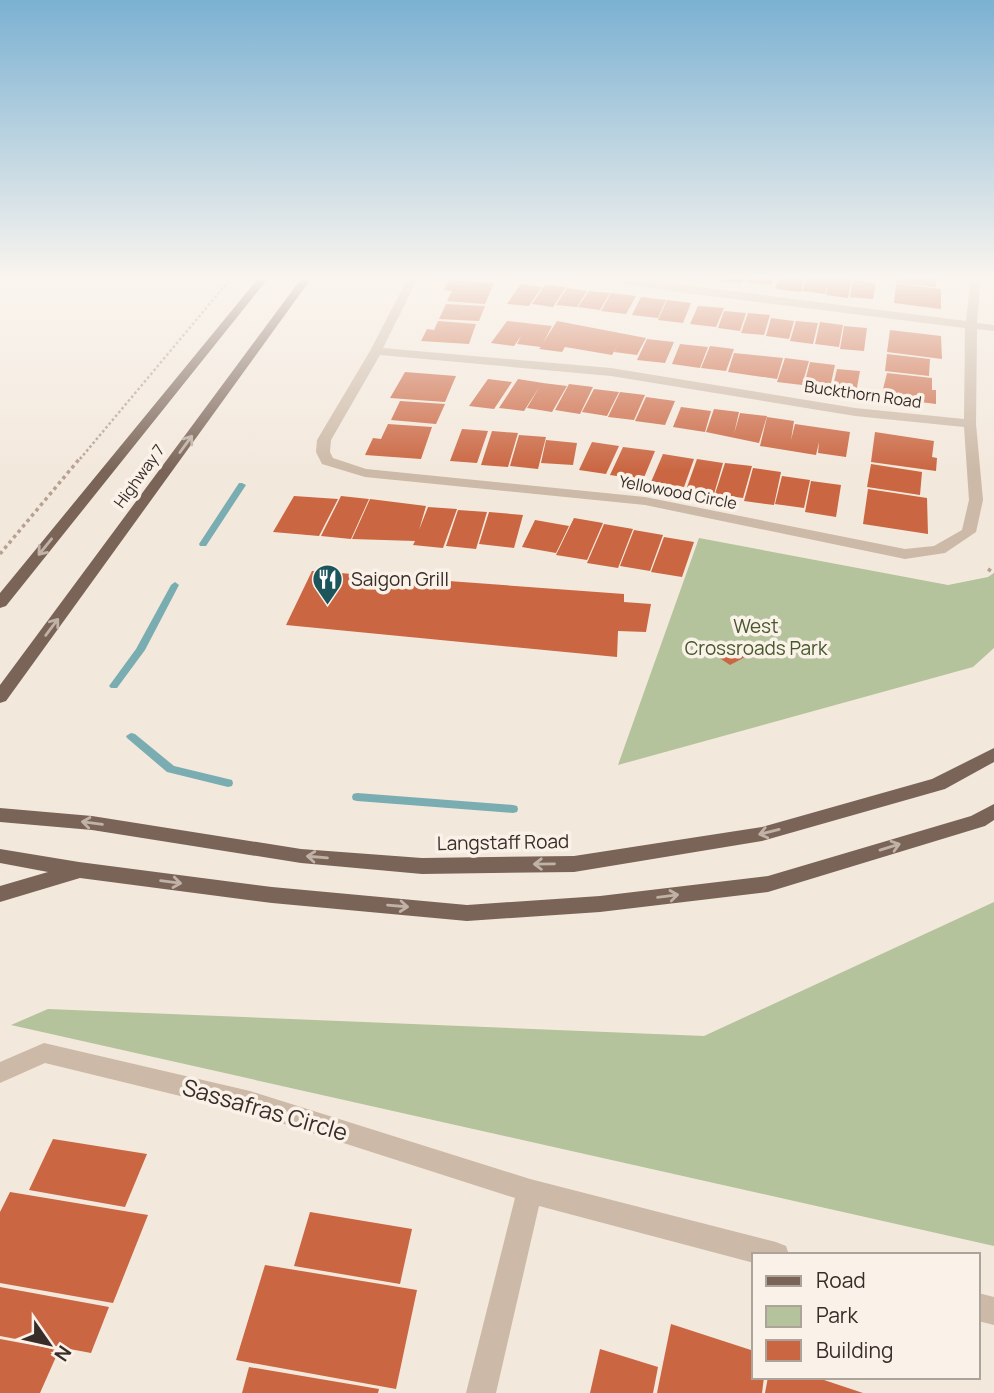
<svg xmlns="http://www.w3.org/2000/svg" width="994" height="1393" viewBox="0 0 994 1393" font-family="Manrope,sans-serif">
	<style>
		.green { fill: #b4c39b }
		.lines { fill: none; stroke-linecap: round; stroke-linejoin: round }
		.stream { fill: #79adb1; fill-rule: evenodd }
		.building { fill: #ca6642 }
		.path-far1 { stroke: #b7a291; stroke-width: 2.5; stroke-dasharray: 2.5 2.5; stroke-linecap: butt }
		.path { stroke: #b7a291; stroke-width: 3.5; stroke-dasharray: 3.5 3.5; stroke-linecap: butt }
		.minor { fill: #ccb9a7; fill-rule: evenodd }
		.major { fill: #7a6458; fill-rule: evenodd }
		.oneway { stroke: #c0b2a7 }
		.labels { text-anchor: middle; stroke-width: 7; stroke-linejoin: round; paint-order: stroke }
		.far-street-label { font-size: 16px; fill: #382d28; stroke: #faf2e8 }
		.poi-label { font-size: 19px; fill: #382d28; stroke: #faf2e8; text-anchor: start }
		.park-label { font-size: 19px; fill: #46572b; stroke: #faf2e8 }
		.street-label { font-size: 19px; fill: #382d28; stroke: #faf2e8 }
		.near-street-label { font-size: 23px; fill: #382d28; stroke: #faf2e8 }
	</style>
	<rect width="100%" height="100%" fill="#f3e8dc"/>
	<path class="green" d="M 699,538 L 948,585 L 988,577 L 994,573 L 994,648 L 973,667 L 618,765 Z
		M 994,902 L 994,1246 L 11,1025 L 48,1009 L 704,1036 Z"/>
	<g class="lines">
		<path class="stream" d="M 239,483 L 242,483 L 246,485 L 206,546 L 200,546 L 199,544 Z
			M 175,582 L 179,585 L 145,650 L 117,688 L 111,688 L 109,686 L 136,649 L 171,585 Z
			M 131,733 L 135,734 L 174,766 L 228,779 L 232,780 L 233,783 L 232,786 L 228,787 L 167,772 L 127,738 L 126,736 Z
			M 357,793 L 513,805 L 517,806 L 518,809 L 517,812 L 513,813 L 357,801 L 353,800 L 352,797 L 353,794 Z"/>
	</g>
	<path class="building" d="M 722,276 L 745,276 L 742,283 L 720,281 Z
		M 748,276 L 774,276 L 771,285 L 745,282 Z
		M 779,276 L 805,276 L 801,292 L 775,289 Z
		M 807,276 L 852,279 L 848,298 L 826,295 L 829,280 L 825,294 L 802,291 Z
		M 897,276 L 937,276 L 936,287 L 896,283 Z
		M 449,280 L 494,283 L 485,304 L 447,301 L 452,291 L 444,290 Z
		M 853,280 L 876,283 L 873,299 L 850,297 Z
		M 521,284 L 542,287 L 529,306 L 507,304 Z
		M 896,284 L 941,289 L 941,309 L 894,303 Z
		M 545,285 L 566,287 L 553,307 L 532,304 Z
		M 567,288 L 587,291 L 577,307 L 556,305 Z
		M 589,291 L 610,293 L 600,310 L 578,307 Z
		M 611,293 L 636,296 L 626,314 L 601,311 Z
		M 641,297 L 666,300 L 658,318 L 632,315 Z
		M 667,300 L 691,303 L 683,323 L 658,320 Z
		M 446,304 L 485,306 L 479,321 L 439,319 Z
		M 698,306 L 724,308 L 716,327 L 690,324 Z
		M 724,311 L 746,313 L 740,331 L 718,328 Z
		M 748,313 L 770,315 L 764,335 L 741,333 Z
		M 771,318 L 794,321 L 789,339 L 766,336 Z
		M 438,321 L 476,324 L 469,344 L 421,341 L 427,329 L 434,330 Z
		M 507,321 L 552,326 L 543,343 L 557,321 L 646,338 L 637,355 L 614,352 L 618,344 L 612,355 L 565,347 L 562,352 L 539,349 L 541,347 L 517,344 L 521,336 L 514,346 L 491,343 Z
		M 796,321 L 818,323 L 813,344 L 790,341 Z
		M 820,322 L 843,325 L 839,347 L 815,344 Z
		M 844,326 L 867,328 L 864,351 L 840,349 Z
		M 890,330 L 941,336 L 942,359 L 887,352 Z
		M 647,339 L 674,342 L 665,363 L 637,360 Z
		M 680,344 L 708,347 L 700,368 L 672,364 Z
		M 710,346 L 734,349 L 726,371 L 701,368 Z
		M 734,353 L 783,358 L 777,379 L 728,372 Z
		M 887,354 L 930,359 L 929,376 L 885,371 Z
		M 785,358 L 809,361 L 802,385 L 777,382 Z
		M 810,362 L 835,365 L 830,388 L 804,385 Z
		M 837,369 L 860,371 L 856,393 L 832,390 Z
		M 405,372 L 456,376 L 445,402 L 390,398 Z
		M 887,373 L 932,378 L 932,390 L 936,390 L 936,404 L 881,397 Z
		M 488,379 L 512,382 L 494,409 L 469,406 Z
		M 518,379 L 543,383 L 567,386 L 552,412 L 527,408 L 540,386 L 524,411 L 499,408 Z
		M 569,384 L 593,387 L 580,414 L 555,410 Z
		M 594,389 L 619,392 L 607,416 L 582,412 Z
		M 620,392 L 645,395 L 634,420 L 608,417 Z
		M 646,397 L 675,401 L 665,425 L 635,421 Z
		M 400,401 L 445,404 L 436,424 L 391,420 Z
		M 681,407 L 711,411 L 705,432 L 673,427 Z
		M 714,409 L 739,412 L 734,434 L 740,413 L 767,416 L 759,443 L 706,432 Z
		M 767,417 L 794,421 L 791,440 L 795,424 L 850,432 L 846,457 L 818,453 L 819,442 L 816,455 L 760,446 Z
		M 388,424 L 432,427 L 421,459 L 365,455 L 373,438 L 381,439 Z
		M 462,429 L 488,431 L 477,463 L 450,461 Z
		M 492,431 L 518,433 L 508,467 L 481,465 Z
		M 875,432 L 934,441 L 932,457 L 937,458 L 936,471 L 871,462 Z
		M 519,435 L 546,437 L 538,469 L 510,466 Z
		M 546,440 L 577,443 L 573,465 L 541,463 Z
		M 592,442 L 619,446 L 606,474 L 579,470 Z
		M 623,447 L 655,451 L 643,480 L 610,475 Z
		M 663,454 L 694,459 L 684,487 L 651,482 Z
		M 697,459 L 723,463 L 714,494 L 686,490 Z
		M 725,463 L 752,466 L 743,498 L 715,494 Z
		M 871,464 L 922,472 L 920,495 L 867,487 Z
		M 753,468 L 781,472 L 774,505 L 744,501 Z
		M 782,476 L 810,480 L 804,508 L 775,504 Z
		M 811,481 L 841,485 L 836,517 L 805,512 Z
		M 868,489 L 927,498 L 928,534 L 863,524 Z
		M 294,496 L 338,499 L 319,536 L 273,532 Z
		M 341,496 L 369,499 L 351,539 L 321,536 Z
		M 370,499 L 426,506 L 419,530 L 428,507 L 457,509 L 443,548 L 413,545 L 415,541 L 352,539 Z
		M 458,510 L 487,512 L 476,549 L 446,546 Z
		M 489,512 L 523,515 L 514,548 L 479,544 Z
		M 574,518 L 603,523 L 587,560 L 556,555 Z
		M 535,520 L 569,526 L 556,553 L 522,547 Z
		M 604,524 L 633,529 L 618,568 L 587,563 Z
		M 634,530 L 663,535 L 650,571 L 620,566 Z
		M 664,537 L 694,542 L 682,577 L 651,572 Z
		M 312,571 L 624,594 L 624,602 L 651,604 L 646,632 L 618,631 L 617,657 L 286,625 Z
		M 728,644 L 747,656 L 730,665 L 712,653 Z
		M 53,1139 L 147,1154 L 125,1207 L 29,1190 Z
		M 10,1192 L 148,1215 L 113,1303 L 0,1283 L 0,1212 Z
		M 310,1212 L 412,1229 L 400,1284 L 294,1266 Z
		M 265,1265 L 417,1290 L 396,1389 L 236,1360 Z
		M 0,1287 L 109,1307 L 91,1353 L 0,1336 Z
		M 671,1324 L 754,1351 L 754,1377 L 764,1377 L 762,1393 L 657,1393 Z
		M 0,1339 L 59,1350 L 40,1393 L 0,1393 Z
		M 600,1349 L 658,1367 L 653,1393 L 590,1393 Z
		M 249,1367 L 379,1389 L 378,1393 L 242,1393 Z
		M 768,1377 L 815,1377 L 863,1393 L 765,1393 Z"/>
	<g class="lines">
		<path class="path-far1" d="M 80,459 L 233,276"/>
		<path class="path" d="M 0,554 L 81,457
			M 988,569 L 994,573"/>
		<path class="minor" d="M 409,276 L 419,276 L 383,348 L 611,368 L 855,408 L 964,419 L 965,328 L 671,291 L 596,279 L 591,276 L 614,276 L 966,321 L 971,276 L 981,276 L 977,323 L 994,325 L 994,331 L 977,329 L 976,424 L 983,500 L 976,532 L 945,553 L 905,559 L 645,505 L 365,477 L 322,464 L 316,452 L 317,440 L 370,351 ZM 380,355 L 611,376 L 855,416 L 964,427 L 969,500 L 962,530 L 934,546 L 905,549 L 645,497 L 366,469 L 333,458 L 330,452 L 331,440 Z
			M 44,1043 L 250,1091 L 530,1179 L 776,1242 L 786,1246 L 789,1255 L 754,1255 L 754,1263 L 539,1206 L 496,1393 L 466,1393 L 515,1198 L 250,1113 L 45,1063 L 0,1083 L 0,1062 Z
			M 978,1293 L 994,1297 L 994,1325 L 978,1321 Z"/>
		<path class="major" d="M 260,276 L 270,276 L 6,606 L 0,608 L 0,593 Z
			M 303,276 L 313,276 L 6,701 L 0,703 L 0,685 Z
			M 994,748 L 994,762 L 945,789 L 762,841 L 574,872 L 422,874 L 301,863 L 92,830 L 0,822 L 0,808 L 92,816 L 301,849 L 422,858 L 574,856 L 762,827 L 932,779 Z
			M 994,804 L 994,820 L 985,826 L 768,892 L 600,912 L 467,921 L 272,903 L 80,878 L 0,902 L 0,886 L 48,872 L 0,863 L 0,849 L 79,862 L 272,887 L 467,905 L 600,896 L 768,876 L 971,816 Z"/>
	</g>
	<defs><path id="oneway-shaft" d="M-6 0H5M1.5-3L5.5 0L1.5 3" fill="none" stroke-width="1.6" stroke-linecap="round" stroke-linejoin="round" transform="scale(1.75)"/></defs>
	<g class="oneway">
		<use href="#oneway-shaft" transform="translate(186 444) rotate(-54)"/>
		<use href="#oneway-shaft" transform="translate(45 547) rotate(129)"/>
		<use href="#oneway-shaft" transform="translate(52 627) rotate(-53)"/>
		<use href="#oneway-shaft" transform="translate(92 823) rotate(-173)"/>
		<use href="#oneway-shaft" transform="translate(769 832) rotate(166)"/>
		<use href="#oneway-shaft" transform="translate(890 847) rotate(-17)"/>
		<use href="#oneway-shaft" transform="translate(317 857) rotate(-175)"/>
		<use href="#oneway-shaft" transform="translate(544 864) rotate(179)"/>
		<use href="#oneway-shaft" transform="translate(171 882) rotate(7)"/>
		<use href="#oneway-shaft" transform="translate(668 896) rotate(-7)"/>
		<use href="#oneway-shaft" transform="translate(398 906) rotate(5)"/>
	</g>
	<linearGradient id="sky" x2="0" y2="1"><stop stop-color="#7bb1d2"/><stop offset="0.59" stop-color="#faf5ef"/><stop offset="1" stop-color="#faf5ef" stop-opacity="0"/></linearGradient>
	<rect width="994" height="471" fill="url(#sky)"/>
	<defs>
		<symbol id="restaurant-pin" viewBox="-11 -11 22 30"><path d="M0 17L-7.5 6A9.5 9.5 0 1 1 7.5 6Z" fill="#1c555b" stroke="#faf2e8"/><path d="M-5-6h1v4h1v-4h1v4h1v-4h1v5L-1.5 .5V6h-2V.5L-5-1ZM5-6V6H3V1.5H1.5Q1.5-4 5-6Z" fill="#fff"/></symbol>
	</defs>
	<g fill-rule="evenodd">
		<use href="#restaurant-pin" x="310" y="562" width="35" height="47"/>
	</g>
	<g class="labels">
		<g class="far-street-label">
			<text transform="translate(863 394) rotate(8)" y="6">Buckthorn Road</text>
			<text transform="translate(139 476) rotate(-54)" y="6">Highway 7</text>
			<text transform="translate(678 492) rotate(11)" y="6">Yellowood Circle</text>
		</g>
		<g class="poi-label">
			<text x="351" y="586">Saigon Grill</text>
		</g>
		<g class="park-label">
			<text x="756" y="633">West<tspan x="756" dy="22">Crossroads Park</tspan></text>
		</g>
		<g class="street-label">
			<text transform="translate(503 842) rotate(-1)" y="7">Langstaff Road</text>
		</g>
		<g class="near-street-label">
			<text transform="translate(265 1110) rotate(16)" y="8">Sassafras Circle</text>
		</g>
	</g>
	<rect x="752" y="1253" width="228" height="126" fill="#faf2e8" stroke="#aca39b" stroke-width="2"/>
	<rect x="766" y="1276" width="35" height="10" fill="#7a6458" stroke="#aca39b" stroke-width="2"/>
	<text x="816" y="1288" font-size="21" fill="#382d28">Road</text>
	<rect x="766" y="1306" width="35" height="21" fill="#b4c39b" stroke="#aca39b" stroke-width="2"/>
	<text x="816" y="1323" font-size="21" fill="#382d28">Park</text>
	<rect x="766" y="1340" width="35" height="21" fill="#ca6642" stroke="#aca39b" stroke-width="2"/>
	<text x="816" y="1358" font-size="21" fill="#382d28">Building</text>
	<g transform="translate(49 1344) rotate(124)" stroke="#faf2e8" stroke-width="5" paint-order="stroke">
	<path d="M0-5L12 26L0 18L-12 26Z" fill="#382d28"/>
	<text y="-10" font-size="19" font-weight="bold" text-anchor="middle" fill="#382d28">N</text>
	</g>
</svg>
